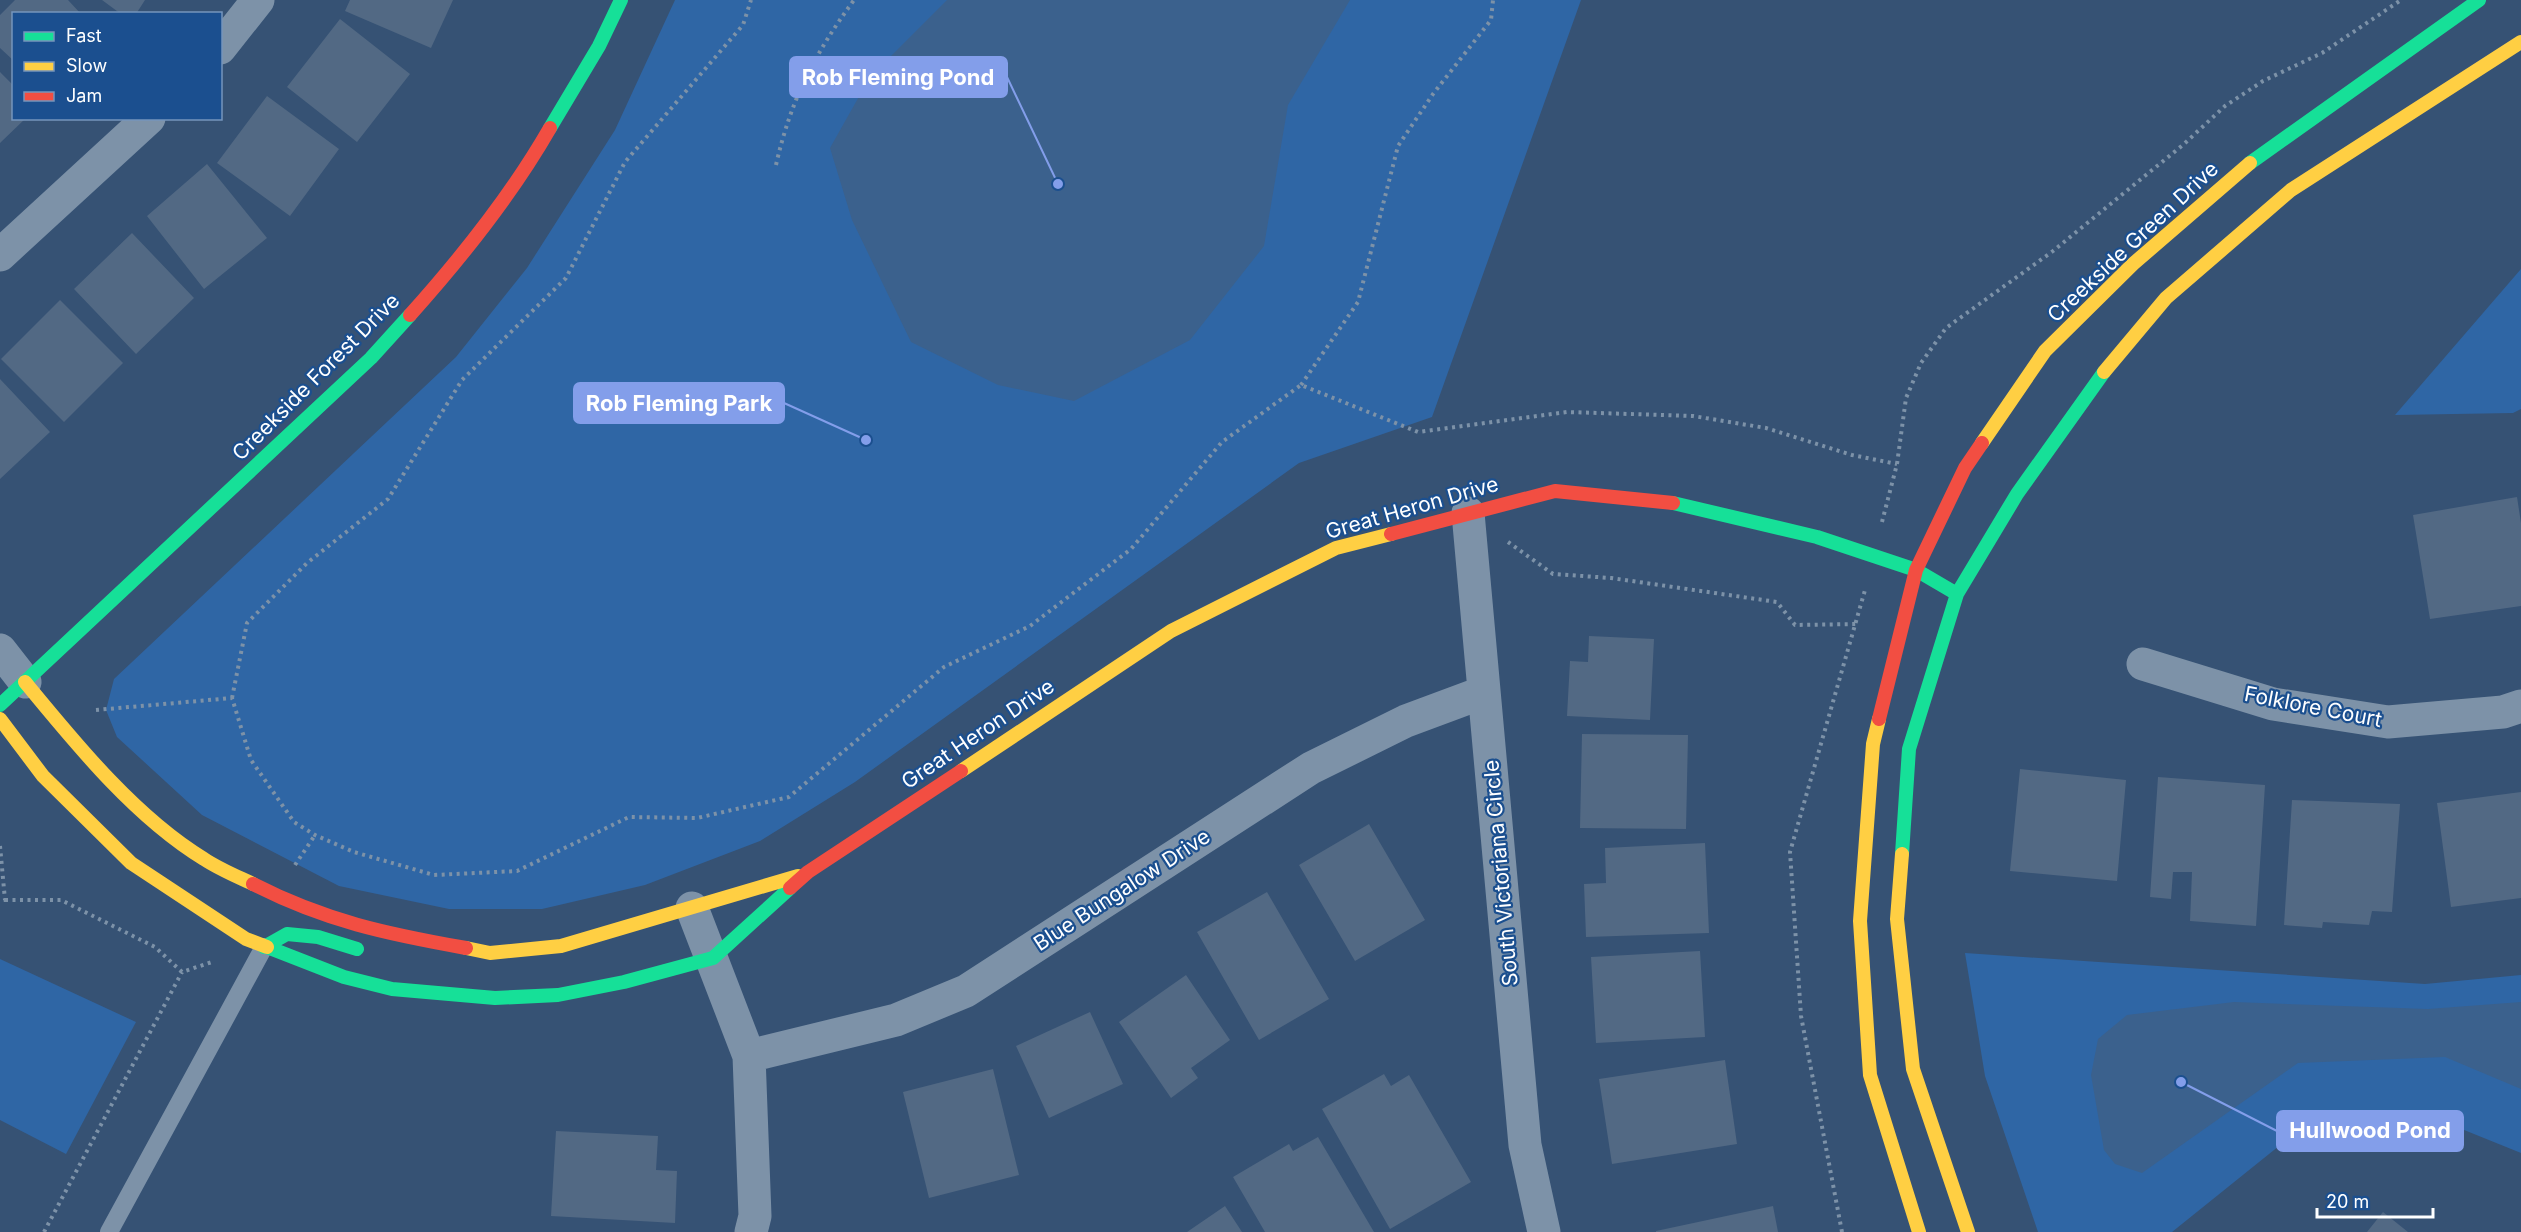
<svg xmlns="http://www.w3.org/2000/svg" width="2521" height="1232" viewBox="0 0 2521 1232" font-family="Inter,sans-serif">
	<style>
		.green { fill: #2f66a5 }
		.water { fill: #3b618d }
		.building { fill: #526984 }
		.lines { fill: none; stroke-linecap: round; stroke-linejoin: round }
		.path { stroke: #7d92a8; stroke-width: 4; stroke-dasharray: 3 4.5; stroke-linecap: butt }
		.lane { stroke: #7d92a8; stroke-width: 18 }
		.street { stroke: #7d92a8; stroke-width: 33 }
		.fast { stroke: #16e098; stroke-width: 14 }
		.slow { stroke: #ffcf43; stroke-width: 14 }
		.jam { stroke: #f24e42; stroke-width: 14 }
		.labels { text-anchor: middle; stroke-width: 4.5; stroke-linejoin: round; paint-order: stroke }
		.street-label { font-size: 21px; fill: #fff; stroke: #1b4f8f }
		.leader { fill: none; stroke: #839eea; stroke-width: 2 }
		.callout-dot { fill: #839eea; stroke: #1b4f8f; stroke-width: 2 }
		.callout { fill: #839eea; stroke: #839eea; stroke-width: 2 }
		.callout-label { font-size: 22px; text-anchor: middle; font-weight: bold; fill: #fff }
	</style>
	<rect width="100%" height="100%" fill="#365274"/>
	<path class="green" d="M 675,0 L 1581,0 L 1432,417 L 1299,463 L 855,782 L 760,841 L 645,885 L 542,909 L 449,909 L 339,886 L 202,815 L 117,737 L 106,710 L 114,679 L 456,357 L 527,268 L 615,130 Z
		M 2521,269 L 2521,409 L 2513,413 L 2395,415 Z
		M 1965,953 L 2425,984 L 2521,975 L 2521,1153 L 2427,1115 L 2304,1126 L 2172,1232 L 2038,1232 L 1985,1076 Z
		M 0,959 L 136,1022 L 66,1154 L 0,1120 Z"/>
	<path class="water" d="M 947,0 L 1350,0 L 1288,105 L 1264,246 L 1190,340 L 1074,401 L 998,385 L 911,342 L 852,220 L 830,148 L 870,77 Z
		M 2234,1002 L 2428,1009 L 2521,1002 L 2521,1089 L 2445,1057 L 2298,1063 L 2142,1173 L 2115,1164 L 2104,1150 L 2091,1075 L 2098,1039 L 2127,1015 Z"/>
	<path class="building" d="M 15,0 L 68,0 L 81,14 L 14,14 L 14,61 L 0,48 L 0,15 Z
		M 102,0 L 145,0 L 136,14 L 121,14 Z
		M 350,0 L 453,0 L 431,48 L 345,11 Z
		M 340,19 L 410,74 L 357,142 L 287,87 Z
		M 0,72 L 14,86 L 14,118 L 26,118 L 0,143 Z
		M 267,96 L 339,149 L 290,216 L 217,163 Z
		M 207,164 L 267,238 L 204,289 L 147,216 Z
		M 132,233 L 194,298 L 136,354 L 74,289 Z
		M 60,300 L 123,363 L 64,422 L 1,359 Z
		M 0,379 L 50,432 L 0,479 Z
		M 2517,497 L 2521,523 L 2521,606 L 2430,619 L 2413,515 Z
		M 1589,636 L 1654,639 L 1650,720 L 1567,716 L 1570,661 L 1588,662 Z
		M 1582,734 L 1688,735 L 1686,829 L 1580,828 Z
		M 2020,769 L 2126,780 L 2117,881 L 2010,871 Z
		M 2158,777 L 2265,785 L 2256,926 L 2190,921 L 2192,872 L 2173,872 L 2171,899 L 2150,897 Z
		M 2521,792 L 2521,898 L 2451,907 L 2437,803 Z
		M 2292,800 L 2400,804 L 2392,912 L 2372,911 L 2369,925 L 2323,922 L 2322,928 L 2284,925 Z
		M 1369,824 L 1425,920 L 1355,961 L 1299,865 Z
		M 1705,843 L 1709,933 L 1586,937 L 1584,884 L 1606,883 L 1605,848 Z
		M 1267,892 L 1329,999 L 1259,1040 L 1197,932 Z
		M 1700,951 L 1705,1037 L 1596,1043 L 1591,957 Z
		M 1186,975 L 1230,1040 L 1191,1068 L 1198,1078 L 1171,1098 L 1119,1022 Z
		M 1090,1012 L 1123,1084 L 1049,1118 L 1016,1046 Z
		M 1725,1060 L 1737,1144 L 1612,1164 L 1599,1079 Z
		M 993,1069 L 1019,1175 L 929,1198 L 903,1092 Z
		M 1384,1074 L 1391,1086 L 1409,1075 L 1471,1182 L 1390,1229 L 1322,1109 Z
		M 556,1131 L 658,1136 L 656,1170 L 677,1171 L 675,1223 L 551,1216 Z
		M 1318,1137 L 1374,1232 L 1265,1232 L 1233,1177 L 1289,1144 L 1293,1151 Z
		M 1225,1206 L 1242,1232 L 1187,1232 Z
		M 1773,1206 L 1778,1232 L 1656,1232 L 1656,1231 Z
		M 2383,1212 L 2408,1232 L 2367,1232 Z"/>
	<g class="lines">
		<path class="path" d="M 776,165 C 791,99 814,55 854,0
			M 1301,385 L 1358,302 L 1398,146 L 1433,94 L 1491,20 L 1493,0
			M 1882,522 L 1897,464 L 1906,398 L 1921,363 L 1946,328 L 2053,251 L 2184,144 L 2225,106 L 2263,81 L 2322,53 L 2401,0
			M 1508,542 L 1553,574 L 1611,578 L 1777,602 L 1795,625 L 1856,624
			M 232,698 L 247,623 L 307,563 L 388,499 L 462,380 L 566,278 L 625,162 L 743,25 L 751,0
			M 96,710 L 232,698 L 251,760 L 294,822 L 315,835 L 354,852 L 434,875 L 517,871 L 629,817 L 697,818 L 789,797 L 944,667 L 1030,626 L 1131,549 L 1222,442 L 1301,385 L 1418,432 L 1567,412 L 1693,416 L 1766,428 L 1852,455 L 1897,464
			M 0,846 L 5,900 L 0,900
			M 295,865 L 315,835
			M 5,900 L 61,900 L 155,947 L 182,972 L 212,962
			M 44,1232 L 182,972
			M 1842,1232 L 1801,1016 L 1790,852 L 1865,590"/>
		<path class="lane" d="M 109,1232 L 264,947"/>
		<path class="street" d="M 220,48 L 258,0
			M 0,255 L 149,118
			M 1468,513 L 1525,1145 L 1544,1232
			M 0,650 L 25,682
			M 2143,664 L 2273,704 L 2388,722 L 2503,712 L 2521,706
			M 692,908 L 749,1056 L 755,1216 L 751,1232
			M 749,1056 L 896,1020 L 966,991 L 1311,768 L 1406,721 L 1484,692"/>
		<path class="fast" d="M 550,128 L 599,46 L 621,0
			M 2250,163 L 2479,0
			M 1673,503 L 1817,537 L 1916,570 L 1957,594
			M 0,705 L 371,358 L 410,315
			M 1902,854 L 1909,749 L 1957,594 L 2017,494 L 2104,372
			M 264,947 L 287,934 L 318,937 L 357,949
			M 267,947 L 344,977 L 392,989 L 495,998 L 558,995 L 624,982 L 713,958 L 790,888"/>
		<path class="slow" d="M 2104,372 L 2166,298 L 2291,190 L 2521,42
			M 1982,443 L 2045,351 L 2133,264 L 2250,163
			M 25,682 C 76,744 135,817 204,859 C 219,869 236,876 253,884
			M 0,719 L 43,776 L 131,863 L 246,939 L 267,947
			M 1879,719 L 1873,744 L 1860,921 L 1870,1075 L 1919,1232
			M 961,771 L 1171,631 L 1336,548 L 1391,534
			M 1902,854 L 1897,919 L 1913,1069 L 1968,1232
			M 466,948 L 490,953 L 561,946 L 798,876"/>
		<path class="jam" d="M 410,315 C 462,257 511,196 550,128
			M 1391,534 L 1555,491 L 1673,503
			M 1879,719 L 1916,570 L 1965,468 L 1982,443
			M 253,884 C 325,921 387,934 466,948
			M 790,888 L 808,872 L 961,771"/>
	</g>
	<g class="labels">
		<g class="street-label">
			<text transform="translate(2133 242) rotate(-43)" y="7">Creekside Green Drive</text>
			<text transform="translate(316 377) rotate(-45)" y="7">Creekside Forest Drive</text>
			<text transform="translate(1412 508) rotate(-16)" y="7">Great Heron Drive</text>
			<text transform="translate(2313 707) rotate(11)" y="7">Folklore Court</text>
			<text transform="translate(978 734) rotate(-34)" y="7">Great Heron Drive</text>
			<text transform="translate(1501 873) rotate(-95)" y="7">South Victoriana Circle</text>
			<text transform="translate(1122 890) rotate(-33)" y="7">Blue Bungalow Drive</text>
		</g>
	</g>
	<path class="leader" d="M1058 184L1007 77M866 440L784 403M2181 1082L2277 1131"/>
	<g class="callout-dot">
		<circle cx="1058" cy="184" r="6"/>
		<circle cx="866" cy="440" r="6"/>
		<circle cx="2181" cy="1082" r="6"/>
	</g>
	<g class="callout">
		<rect x="790" y="57" width="217" height="40" rx="6"/>
		<rect x="574" y="383" width="210" height="40" rx="6"/>
		<rect x="2277" y="1111" width="186" height="40" rx="6"/>
	</g>
	<g class="callout-label">
		<text x="898" y="85">Rob Fleming Pond</text>
		<text x="679" y="411">Rob Fleming Park</text>
		<text x="2370" y="1138">Hullwood Pond</text>
	</g>
	<rect x="12" y="12" width="210" height="108" fill="#1b4f8f" stroke="#7695bc" stroke-width="1.5"/>
	<rect x="24" y="32" width="30" height="9" fill="#16e098" stroke="#7695bc" stroke-width="1.5"/>
	<text x="66" y="42" font-size="18" fill="#ffffff">Fast</text>
	<rect x="24" y="62" width="30" height="9" fill="#ffcf43" stroke="#7695bc" stroke-width="1.5"/>
	<text x="66" y="72" font-size="18" fill="#ffffff">Slow</text>
	<rect x="24" y="92" width="30" height="9" fill="#f24e42" stroke="#7695bc" stroke-width="1.5"/>
	<text x="66" y="102" font-size="18" fill="#ffffff">Jam</text>
	<path d="M2317 1208v9h116v-9" fill="none" stroke="#ffffff" stroke-width="3"/>
	<text x="2326" y="1208" font-size="18" fill="#ffffff" stroke="#1b4f8f" stroke-width="4.5" paint-order="stroke">20 m</text>
</svg>
